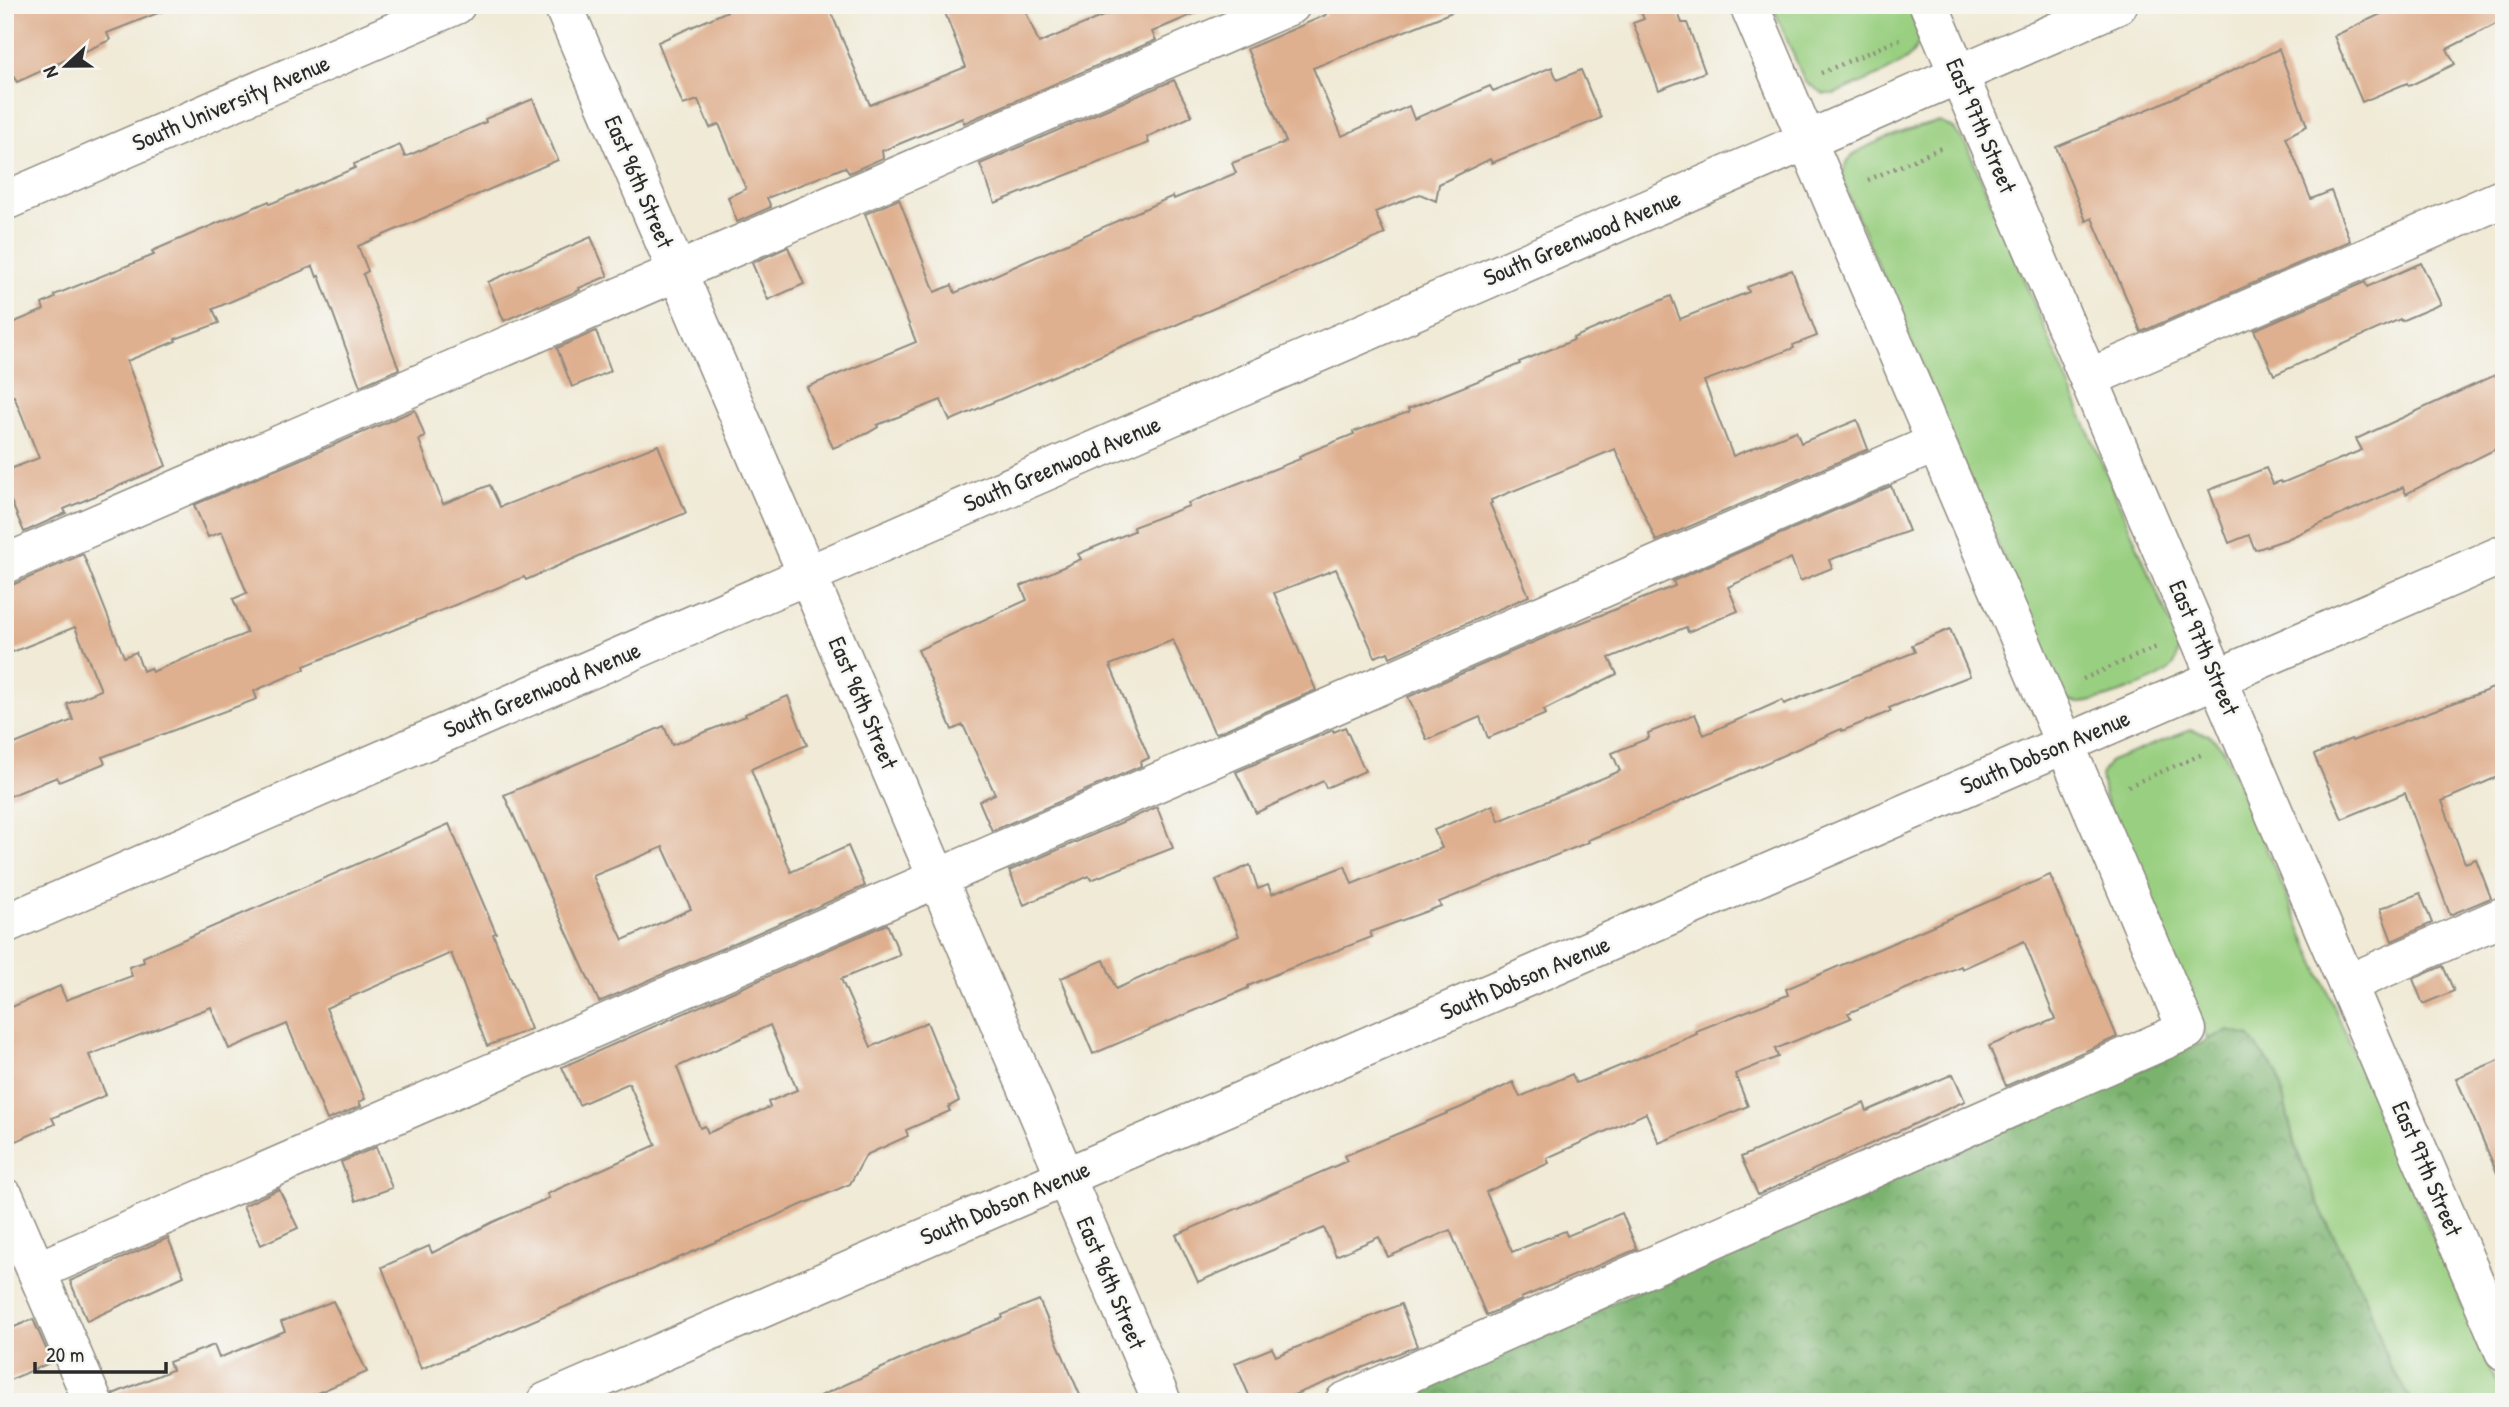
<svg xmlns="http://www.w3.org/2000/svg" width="2509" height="1407" viewBox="0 0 2509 1407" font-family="'Patrick Hand',sans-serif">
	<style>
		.green { fill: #99cf80; stroke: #627d56; stroke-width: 2 }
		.forest { fill: url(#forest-crowns); stroke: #526e4c; stroke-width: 2 }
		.building { fill: #dfb090; fill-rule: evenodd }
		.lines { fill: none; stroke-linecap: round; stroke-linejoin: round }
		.minor-casing { stroke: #8e8a80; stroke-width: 41 }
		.path { stroke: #8e8a80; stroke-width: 4.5; stroke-dasharray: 2 5; stroke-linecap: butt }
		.minor { stroke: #fff; stroke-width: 38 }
		.labels { text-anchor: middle; stroke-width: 5; stroke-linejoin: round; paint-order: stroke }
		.street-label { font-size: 24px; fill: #2b2b2b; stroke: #f6f6f2 }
	</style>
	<defs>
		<pattern id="forest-crowns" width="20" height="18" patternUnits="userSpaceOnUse" patternTransform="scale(1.75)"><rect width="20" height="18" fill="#7ab26e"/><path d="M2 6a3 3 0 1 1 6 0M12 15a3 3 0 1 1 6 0" fill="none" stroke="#64915b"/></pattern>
	</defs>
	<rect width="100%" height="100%" fill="#f6f6f2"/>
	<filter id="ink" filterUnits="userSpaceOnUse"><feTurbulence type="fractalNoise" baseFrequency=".0143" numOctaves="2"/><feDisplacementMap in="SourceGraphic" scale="14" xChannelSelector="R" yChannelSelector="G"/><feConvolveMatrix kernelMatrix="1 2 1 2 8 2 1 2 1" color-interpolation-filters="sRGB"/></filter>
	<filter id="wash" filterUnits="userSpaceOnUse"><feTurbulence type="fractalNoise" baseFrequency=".00686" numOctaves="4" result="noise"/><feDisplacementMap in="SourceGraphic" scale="28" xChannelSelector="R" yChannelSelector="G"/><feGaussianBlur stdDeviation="1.57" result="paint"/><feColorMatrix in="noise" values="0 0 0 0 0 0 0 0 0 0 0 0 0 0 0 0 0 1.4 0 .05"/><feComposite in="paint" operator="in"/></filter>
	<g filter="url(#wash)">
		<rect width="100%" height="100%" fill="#f0ead6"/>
		<path class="green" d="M 1772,5 L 1907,5 C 1911,14 1919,27 1919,37 C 1920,65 1856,84 1834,94 L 1824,94 L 1805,82 Z
			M 1940,122 L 1954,129 L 1967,146 L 2177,639 C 2178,649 2179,658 2173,666 C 2163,681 2098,702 2080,703 C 2074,703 2070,701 2064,699 L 1841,178 C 1843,173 1844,166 1847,162 C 1857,145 1920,125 1940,122 Z
			M 2190,730 L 2209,735 L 2223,748 L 2504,1402 L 2413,1402 L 2390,1366 L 2367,1301 L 2323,1215 L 2295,1145 L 2278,1075 L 2228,1031 L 2208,1039 L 2104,796 L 2101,775 L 2110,761 Z"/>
		<path class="forest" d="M 2228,1031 L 2249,1036 L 2278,1075 L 2295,1146 L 2323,1215 L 2367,1301 L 2390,1366 L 2413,1402 L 1386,1402 Z"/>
		<g id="blocks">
			<path class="building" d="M 5,5 L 173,5 L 173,7 L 107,33 L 110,40 L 17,82 L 5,64 Z
				M 741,5 L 828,5 L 870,105 L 966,67 L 942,5 L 1023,5 L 1039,43 L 1108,14 L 1104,5 L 1214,5 L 1152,32 L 1156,40 L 964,123 L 962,118 L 882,151 L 883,158 L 849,173 L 845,167 L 767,198 L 771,207 L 737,222 L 728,197 L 746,189 L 719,124 L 710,128 L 698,100 L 683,105 L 658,42 Z
				M 1322,5 L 1462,5 L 1462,8 L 1313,68 L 1342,136 L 1409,106 L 1414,119 L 1490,86 L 1493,91 L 1552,67 L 1557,80 L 1581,70 L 1601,118 L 1492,163 L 1490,159 L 1439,184 L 1436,201 L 1420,194 L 1375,212 L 1385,234 L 1171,327 L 1120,347 L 950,421 L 941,400 L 877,425 L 878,427 L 868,433 L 833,448 L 807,387 L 916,342 L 865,214 L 899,199 L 935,292 L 952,285 L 955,293 L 1173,196 L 1174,199 L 1236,173 L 1232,163 L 1286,142 L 1247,49 L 1326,15 Z
				M 1638,5 L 1675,5 L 1682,23 L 1687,23 L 1705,72 L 1659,90 L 1633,23 L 1644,19 Z
				M 2400,5 L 2504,5 L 2504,20 L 2447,49 L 2455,64 L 2409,86 L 2407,83 L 2362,102 L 2334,36 Z
				M 2279,49 L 2307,126 L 2286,137 L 2311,199 L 2331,191 L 2350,241 L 2141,332 L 2092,218 L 2086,221 L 2056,147 L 2158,105 Z
				M 1174,80 L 1192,116 L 1147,137 L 1149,143 L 995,203 L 980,164 Z
				M 533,99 L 558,160 L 358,246 L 368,271 L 363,274 L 399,369 L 360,386 L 319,276 L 317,277 L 313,266 L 213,309 L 219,323 L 175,339 L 176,341 L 127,361 L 166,466 L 64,509 L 66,513 L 24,532 L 5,487 L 5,471 L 39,458 L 14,396 L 5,400 L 5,326 L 44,310 L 42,304 L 55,298 L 54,295 L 154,255 L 152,251 L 269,201 L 270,204 L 355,168 L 354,164 L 400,145 L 405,157 L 486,122 L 485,119 Z
				M 591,237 L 608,276 L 579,288 L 580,290 L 540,307 L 539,305 L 504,321 L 488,282 Z
				M 788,247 L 804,284 L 768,300 L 752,263 Z
				M 2421,263 L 2441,304 L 2401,321 L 2400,319 L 2274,375 L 2254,330 L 2365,282 L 2367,287 Z
				M 1792,270 L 1817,336 L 1793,345 L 1794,348 L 1704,381 L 1733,456 L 1796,431 L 1801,443 L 1857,420 L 1868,449 L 1656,541 L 1615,449 L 1491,500 L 1492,503 L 1490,504 L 1529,596 L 1390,657 L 1388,652 L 1375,657 L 1336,569 L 1274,593 L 1316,690 L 1217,733 L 1214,732 L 1173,640 L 1110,665 L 1149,758 L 1140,762 L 1141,766 L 992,831 L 979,801 L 995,794 L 963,725 L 952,730 L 918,650 L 1027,600 L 1021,586 L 1081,559 L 1078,554 L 1134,531 L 1133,527 L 1189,506 L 1188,503 L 1300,459 L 1299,456 L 1354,434 L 1353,432 L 1409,412 L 1408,409 L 1520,364 L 1519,362 L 1574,340 L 1573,338 L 1671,296 L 1680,319 L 1749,292 L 1747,287 Z
				M 596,331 L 611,371 L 572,387 L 557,348 Z
				M 2504,371 L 2504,445 L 2406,494 L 2403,487 L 2287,539 L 2255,550 L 2249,535 L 2229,543 L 2209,490 L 2266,468 L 2273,484 L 2281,481 L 2282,483 L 2362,450 L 2356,439 Z
				M 415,410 L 425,437 L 419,440 L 443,504 L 490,485 L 500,507 L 658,445 L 686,513 L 598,548 L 526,580 L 524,577 L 304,666 L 305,669 L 254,691 L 257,699 L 102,757 L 105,763 L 59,782 L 57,777 L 5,798 L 5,748 L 73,720 L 67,704 L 101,690 L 75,627 L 5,655 L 5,588 L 83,554 L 124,657 L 136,652 L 143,671 L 150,668 L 152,672 L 247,633 L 233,599 L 247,593 L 222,532 L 208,537 L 194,505 Z
				M 1891,486 L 1909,531 L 1829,560 L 1832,568 L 1800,581 L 1791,558 L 1728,587 L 1738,611 L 1688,632 L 1686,627 L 1609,658 L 1617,674 L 1544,710 L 1546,714 L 1488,738 L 1480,717 L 1427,740 L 1408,697 L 1555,633 L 1675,586 L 1673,581 Z
				M 1950,629 L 1970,676 L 1889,708 L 1891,711 L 1842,731 L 1841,729 L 1662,810 L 1588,840 L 1589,842 L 1439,902 L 1441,906 L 1370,932 L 1372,937 L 1281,972 L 1248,986 L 1248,988 L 1093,1054 L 1061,978 L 1104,960 L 1116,989 L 1182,959 L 1239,936 L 1216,880 L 1250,865 L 1258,889 L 1268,885 L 1272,894 L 1345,866 L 1352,884 L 1442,848 L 1434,830 L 1493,805 L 1499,821 L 1620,771 L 1612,753 L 1649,738 L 1648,733 L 1695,714 L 1704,735 L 1782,700 L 1784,704 L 1915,652 L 1912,645 Z
				M 2504,684 L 2504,774 L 2442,801 L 2465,863 L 2476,859 L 2491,898 L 2450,915 L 2405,793 L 2342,819 L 2314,755 L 2351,739 L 2352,741 Z
				M 788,696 L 807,745 L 751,769 L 791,872 L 848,846 L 865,886 L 599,1002 L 504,795 L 664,726 L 672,745 L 746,716 L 745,714 ZM 663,847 L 691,909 L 623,940 L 593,876 Z
				M 1345,727 L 1365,771 L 1326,788 L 1323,781 L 1256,813 L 1236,772 L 1333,730 L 1334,732 Z
				M 1157,807 L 1173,848 L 1091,880 L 1089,876 L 1024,905 L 1009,871 Z
				M 449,824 L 496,933 L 493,934 L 531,1029 L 487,1046 L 451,953 L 326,1008 L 365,1099 L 359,1102 L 361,1106 L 327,1120 L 287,1024 L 229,1049 L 211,1007 L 89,1055 L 106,1095 L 52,1118 L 55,1124 L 5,1146 L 5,1010 L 60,986 L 66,1000 L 132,976 L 129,967 L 144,962 L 143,957 Z
				M 2050,875 L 2117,1037 L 2006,1086 L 1989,1046 L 2055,1019 L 2024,941 L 1962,969 L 1961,966 L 1848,1013 L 1851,1018 L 1775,1049 L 1778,1057 L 1735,1074 L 1748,1106 L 1659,1143 L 1646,1113 L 1547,1158 L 1549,1163 L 1486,1192 L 1512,1252 L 1565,1231 L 1567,1236 L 1622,1213 L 1637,1249 L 1521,1298 L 1522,1300 L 1486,1315 L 1450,1230 L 1388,1257 L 1379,1237 L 1336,1256 L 1324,1228 L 1198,1282 L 1176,1235 L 1347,1161 L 1344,1156 L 1462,1107 L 1513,1082 L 1520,1097 L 1572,1074 L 1576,1083 L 1603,1073 L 1697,1034 L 1696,1031 L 1788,995 L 1786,989 Z
				M 2420,893 L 2432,923 L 2392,941 L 2380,909 Z
				M 887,924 L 900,955 L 841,979 L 871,1047 L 927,1022 L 959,1101 L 948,1107 L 950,1111 L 906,1130 L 908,1136 L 866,1155 L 850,1184 L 421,1369 L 382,1267 L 429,1246 L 432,1253 L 493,1222 L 549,1198 L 547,1194 L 656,1145 L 629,1083 L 579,1105 L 562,1067 ZM 770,1025 L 797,1090 L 768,1102 L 770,1107 L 708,1133 L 705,1126 L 700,1128 L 677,1067 Z
				M 2443,966 L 2454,991 L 2423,1004 L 2413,979 Z
				M 2504,1058 L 2504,1189 L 2456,1078 Z
				M 1953,1074 L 1965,1101 L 1758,1195 L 1741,1157 L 1864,1103 L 1867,1111 Z
				M 376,1147 L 392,1188 L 356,1201 L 341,1162 Z
				M 279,1189 L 298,1228 L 261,1245 L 243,1206 Z
				M 168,1238 L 184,1276 L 87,1321 L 70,1281 Z
				M 1039,1300 L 1083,1402 L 807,1402 L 933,1345 L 1003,1318 L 1002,1315 Z
				M 333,1301 L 367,1372 L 296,1402 L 114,1402 L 113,1394 L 172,1370 L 169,1362 L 214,1345 L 219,1358 L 285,1331 L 281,1322 Z
				M 1401,1304 L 1417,1346 L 1276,1402 L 1252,1402 L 1235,1363 L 1272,1348 L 1276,1356 Z
				M 33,1319 L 52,1362 L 5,1382 L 5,1331 Z"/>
		</g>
	</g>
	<g filter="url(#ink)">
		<use href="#blocks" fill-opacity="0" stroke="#8e8a80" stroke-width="2"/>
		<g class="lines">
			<defs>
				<path id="minor" d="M 563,5 L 1162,1402
					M 1929,5 L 2504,1351
					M 5,201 L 456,5
					M 2089,378 L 2504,198
					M 5,564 L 1291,5
					M 5,924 L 2118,5
					M 2347,984 L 2504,916
					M 5,1198 L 93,1402
					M 37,1271 L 1936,443
					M 546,1402 L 2504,554
					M 1344,1402 L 2187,1030 L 1749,5"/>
			</defs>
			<use href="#minor" class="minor-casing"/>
			<path class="path" d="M 1821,73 L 1900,39
				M 1868,180 L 1943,147
				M 2083,679 L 2159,646
				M 2128,786 L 2203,754"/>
			<use href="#minor" class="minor"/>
		</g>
	</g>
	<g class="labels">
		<g class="street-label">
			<text transform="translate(231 103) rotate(-23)" y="8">South University Avenue</text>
			<text transform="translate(1981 126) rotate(67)" y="8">East 97th Street</text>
			<text transform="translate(639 182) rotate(67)" y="8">East 96th Street</text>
			<text transform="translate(1582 238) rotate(-23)" y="8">South Greenwood Avenue</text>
			<text transform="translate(1062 464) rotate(-23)" y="8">South Greenwood Avenue</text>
			<text transform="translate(2204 648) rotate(67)" y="8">East 97th Street</text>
			<text transform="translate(542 690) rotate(-23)" y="8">South Greenwood Avenue</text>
			<text transform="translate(863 703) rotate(67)" y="8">East 96th Street</text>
			<text transform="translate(2045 752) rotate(-23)" y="8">South Dobson Avenue</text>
			<text transform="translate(1525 978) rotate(-23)" y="8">South Dobson Avenue</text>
			<text transform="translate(2427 1169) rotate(67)" y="8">East 97th Street</text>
			<text transform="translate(1005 1203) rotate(-23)" y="8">South Dobson Avenue</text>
			<text transform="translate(1111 1283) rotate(67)" y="8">East 96th Street</text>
		</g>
	</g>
	<rect width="2509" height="1407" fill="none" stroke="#f6f6f2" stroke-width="28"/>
	<g transform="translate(66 66) rotate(248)" stroke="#f6f6f2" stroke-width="5" paint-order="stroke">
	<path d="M0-5L12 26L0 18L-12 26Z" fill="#2b2b2b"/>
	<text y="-10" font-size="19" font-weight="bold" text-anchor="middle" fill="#2b2b2b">N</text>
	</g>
	<path d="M35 1362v10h131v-10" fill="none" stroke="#2b2b2b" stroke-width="3.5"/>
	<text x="46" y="1362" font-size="21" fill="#2b2b2b" stroke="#f6f6f2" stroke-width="5" paint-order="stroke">20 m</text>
</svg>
